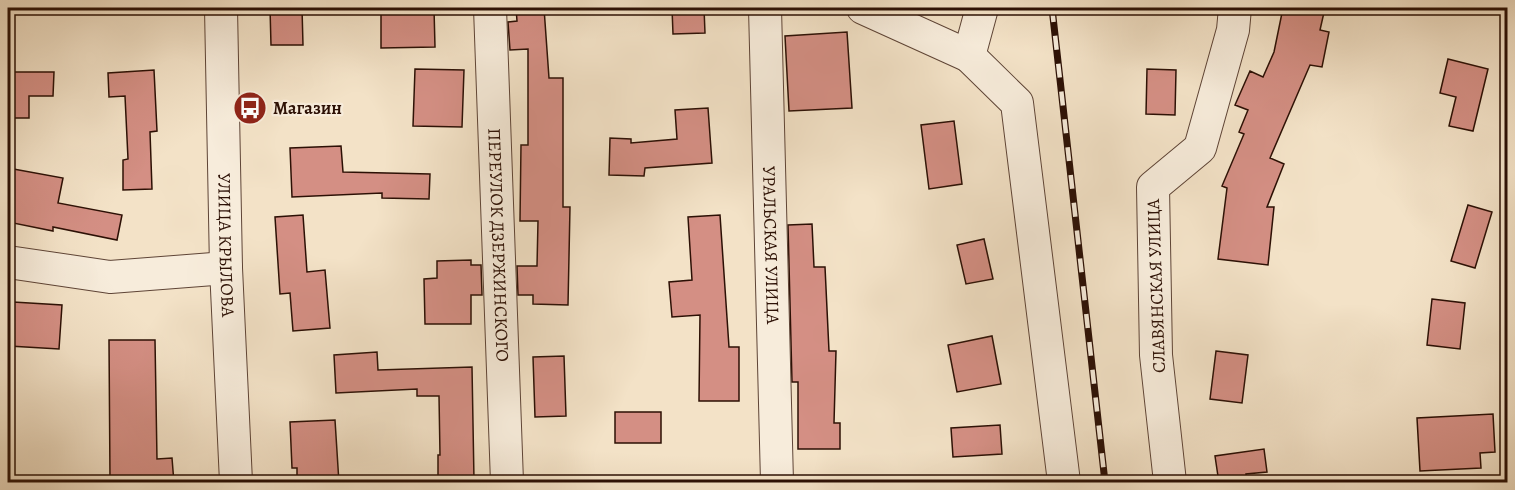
<svg xmlns="http://www.w3.org/2000/svg" width="1515" height="490" viewBox="0 0 1515 490" font-family="Alegreya,serif">
	<style>
		.building { fill: #d48f84; stroke: #2c1005; stroke-width: 1.5 }
		.lines { fill: none; stroke-linecap: round; stroke-linejoin: round }
		.street-casing { stroke: #5e4436; stroke-width: 34 }
		.street { stroke: #f7ecdb; stroke-width: 32 }
		.rail-casing { stroke: #2c1005; stroke-width: 7 }
		.rail { stroke: #f7ecdb; stroke-width: 4.5; stroke-dasharray: 14; stroke-linecap: butt }
		.labels { text-anchor: middle; stroke-width: 4.5; stroke-linejoin: round; paint-order: stroke }
		.poi-label { font-size: 18px; font-weight: bold; fill: #2c1005; stroke: #f7ecdb; text-anchor: start }
		.street-label { font-size: 18px; fill: #2c1005; stroke: #f7ecdb }
	</style>
	<rect width="100%" height="100%" fill="#f3e2c7"/>
	<filter id="stains"><feTurbulence type="fractalNoise" baseFrequency=".00333" numOctaves="4"/><feColorMatrix values="0 0 0 0 .2 0 0 0 0 .09 0 0 0 0 .02 0 0 0 .5 -.17"/></filter>
	<radialGradient id="worn" r=".72"><stop offset=".6" stop-color="#630" stop-opacity="0"/><stop offset="1" stop-color="#630" stop-opacity=".3"/></radialGradient>
	<path class="building" d="M 270,8 L 302,8 L 303,45 L 271,45 Z
		M 516,8 L 544,8 L 549,78 L 563,78 L 563,207 L 570,207 L 568,305 L 533,304 L 533,295 L 518,295 L 517,266 L 537,266 L 538,221 L 520,221 L 521,145 L 528,145 L 528,49 L 510,50 L 508,22 L 517,21 Z
		M 672,8 L 704,8 L 705,33 L 673,34 Z
		M 1283,8 L 1325,8 L 1320,30 L 1329,32 L 1322,67 L 1310,65 L 1270,158 L 1284,164 L 1267,207 L 1274,207 L 1268,265 L 1218,259 L 1227,188 L 1222,186 L 1244,134 L 1239,132 L 1248,110 L 1235,105 L 1250,71 L 1263,77 L 1274,52 Z
		M 381,9 L 434,9 L 435,47 L 381,48 Z
		M 847,32 L 852,108 L 789,111 L 785,36 Z
		M 1448,59 L 1488,69 L 1473,131 L 1449,126 L 1456,97 L 1440,93 Z
		M 415,69 L 464,70 L 462,127 L 413,126 Z
		M 1147,69 L 1176,70 L 1175,115 L 1146,114 Z
		M 154,70 L 157,131 L 150,132 L 152,189 L 123,190 L 123,160 L 128,159 L 125,96 L 109,97 L 108,73 Z
		M 8,72 L 54,72 L 53,96 L 29,96 L 29,118 L 8,118 Z
		M 708,108 L 712,163 L 645,168 L 644,176 L 609,175 L 610,138 L 631,139 L 631,143 L 677,139 L 675,110 Z
		M 954,121 L 962,184 L 929,189 L 921,125 Z
		M 341,146 L 343,172 L 430,174 L 429,199 L 382,198 L 382,193 L 292,197 L 290,148 Z
		M 8,168 L 63,178 L 58,203 L 122,215 L 117,240 L 53,227 L 53,231 L 8,222 Z
		M 1468,205 L 1492,212 L 1475,268 L 1451,261 Z
		M 303,215 L 307,272 L 325,270 L 330,328 L 293,331 L 290,293 L 280,294 L 275,217 Z
		M 720,215 L 729,347 L 739,347 L 739,401 L 699,401 L 700,315 L 672,317 L 669,282 L 692,280 L 688,217 Z
		M 812,224 L 814,267 L 825,267 L 829,351 L 836,351 L 834,423 L 840,423 L 840,449 L 798,449 L 798,382 L 792,382 L 788,225 Z
		M 984,239 L 993,279 L 966,284 L 957,245 Z
		M 471,260 L 471,265 L 481,265 L 482,295 L 471,295 L 471,324 L 425,324 L 424,279 L 437,278 L 437,261 Z
		M 1432,299 L 1465,303 L 1460,349 L 1427,345 Z
		M 13,302 L 62,305 L 59,349 L 9,346 Z
		M 992,336 L 1001,384 L 957,392 L 948,345 Z
		M 109,340 L 155,340 L 157,459 L 172,458 L 174,483 L 145,483 L 145,477 L 110,479 Z
		M 1216,351 L 1248,355 L 1242,403 L 1210,399 Z
		M 377,352 L 378,370 L 472,367 L 474,480 L 438,480 L 438,455 L 440,455 L 439,396 L 417,396 L 417,389 L 336,393 L 334,355 Z
		M 564,356 L 566,416 L 535,417 L 533,357 Z
		M 615,412 L 661,412 L 661,443 L 615,443 Z
		M 1493,414 L 1495,452 L 1480,453 L 1481,468 L 1420,471 L 1417,418 Z
		M 335,420 L 339,483 L 297,483 L 297,468 L 292,468 L 290,422 Z
		M 1000,425 L 1002,454 L 953,457 L 951,428 Z
		M 1264,449 L 1267,472 L 1246,474 L 1247,483 L 1219,483 L 1215,456 Z"/>
	<g class="lines">
		<defs>
			<g id="street">
				<path id="s1" d="M 221,8 L 226,268 L 236,482"/>
				<path id="s2" d="M 490,8 L 507,482"/>
				<path id="s3" d="M 765,8 L 777,482"/>
				<path d="M 863,8 L 969,56"/>
				<path d="M 982,8 L 969,56 L 1017,103 L 1064,482"/>
				<path d="M 8,262 L 110,277 L 226,268"/>
				<path d="M 1170,482 L 1156,355 L 1153,187 L 1200,148 L 1233,30 L 1235,8"/>
			</g>
		</defs>
		<use href="#street" class="street-casing"/>
		<use href="#street" class="street"/>
		<defs>
			<path id="rail" d="M 1052,8 L 1105,482"/>
		</defs>
		<use href="#rail" class="rail-casing"/>
		<use href="#rail" class="rail"/>
	</g>
	<defs>
		<symbol id="bus-disc" viewBox="-11 -11 22 22"><circle r="9.5" fill="#8f2418" stroke="#f7ecdb"/><path d="M-5-6H5V4H4V6H2V4H-2V6H-4V4H-5ZM-3.5-4V0h7V-4ZM-3.5 1.2v1.5H-2V1.2ZM2 1.2v1.5H3.5V1.2Z" fill="#fff"/></symbol>
	</defs>
	<g fill-rule="evenodd">
		<use href="#bus-disc" x="231" y="89" width="38" height="38"/>
	</g>
	<g class="labels">
		<g class="poi-label">
			<text x="273" y="114">Магазин</text>
		</g>
		<g class="street-label">
			<text dy="6" stroke="none"><textPath href="#s1" startOffset="237">УЛИЦА КРЫЛОВА</textPath></text>
			<text dy="6" stroke="none"><textPath href="#s2" startOffset="237">ПЕРЕУЛОК ДЗЕРЖИНСКОГО</textPath></text>
			<text dy="6" stroke="none"><textPath href="#s3" startOffset="237">УРАЛЬСКАЯ УЛИЦА</textPath></text>
			<text transform="translate(1156 286) rotate(-92)" y="6">СЛАВЯНСКАЯ УЛИЦА</text>
		</g>
	</g>
	<rect width="1515" height="490" fill="none" stroke="#f3e2c7" stroke-width="30"/>
	<rect x="9" y="9" width="1497" height="472" fill="none" stroke="#2c1005" stroke-width="3"/>
	<rect x="15" y="15" width="1485" height="460" fill="none" stroke="#2c1005" stroke-width="1.5"/>
	<rect width="100%" height="100%" filter="url(#stains)"/>
	<rect width="100%" height="100%" fill="url(#worn)"/>
</svg>
